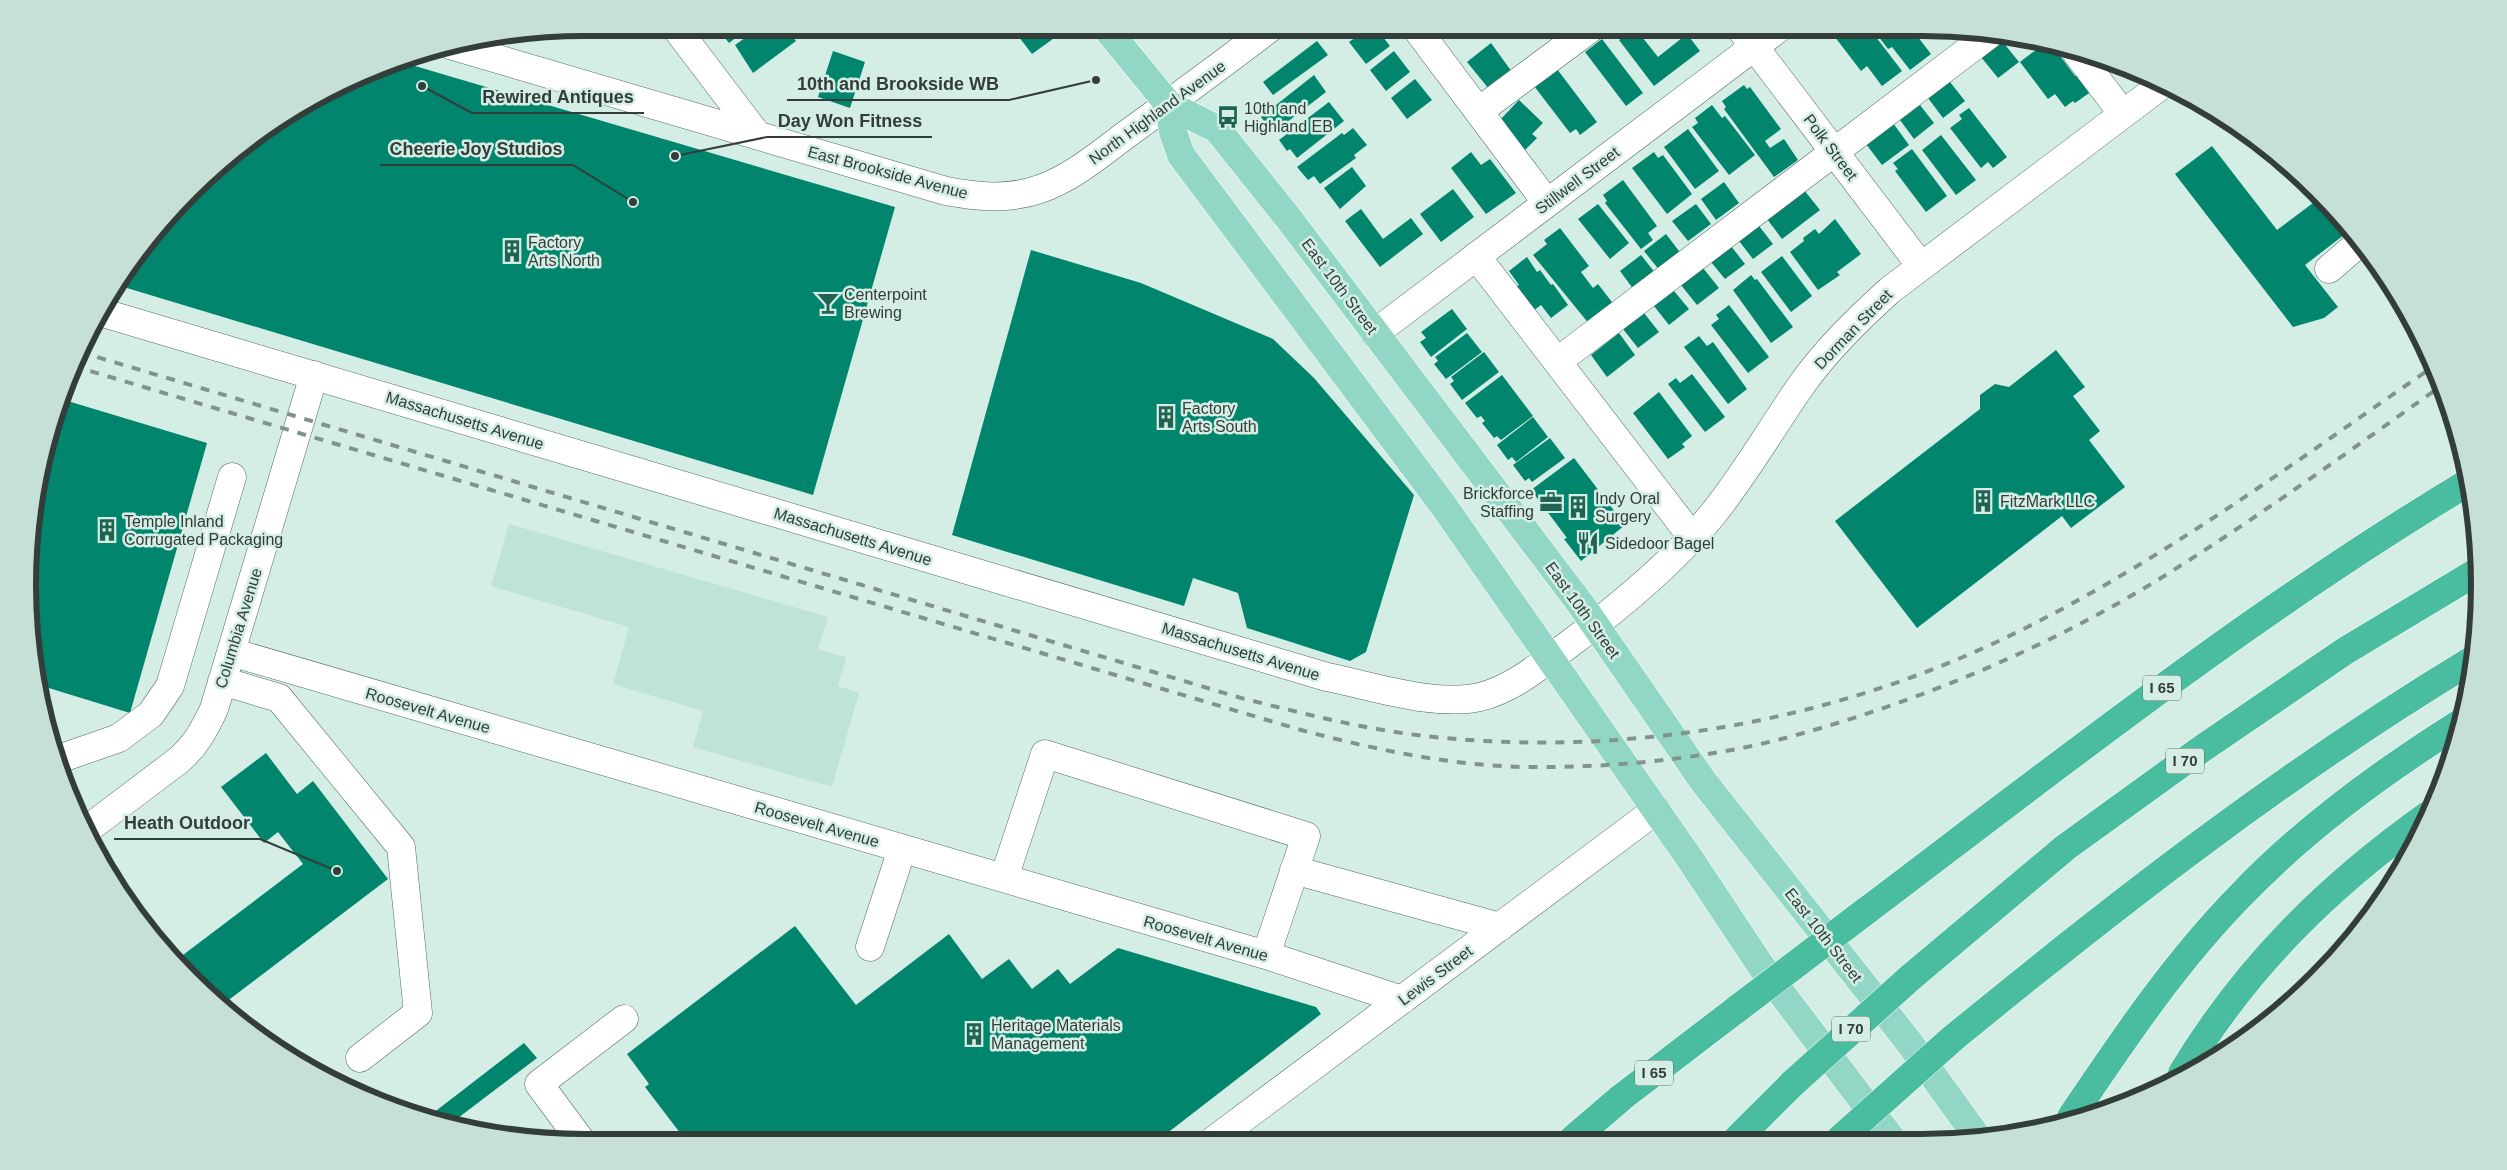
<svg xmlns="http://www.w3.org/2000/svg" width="2507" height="1170" viewBox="0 0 2507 1170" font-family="Helvetica,sans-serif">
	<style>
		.built { fill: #c0e3d8 }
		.building { fill: #01856d }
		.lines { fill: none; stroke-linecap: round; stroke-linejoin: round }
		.minor-casing { stroke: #526962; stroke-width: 29 }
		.major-casing { stroke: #fff; stroke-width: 29 }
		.highway-casing { stroke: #fff; stroke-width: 29 }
		.minor { stroke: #fff; stroke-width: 28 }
		.major { stroke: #92d7c6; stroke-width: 28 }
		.highway { stroke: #4abca0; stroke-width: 28 }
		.rail { stroke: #82938d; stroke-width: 4; stroke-dasharray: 9 9; stroke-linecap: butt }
		.highway-bridge-casing { stroke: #fff; stroke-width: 29; stroke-linecap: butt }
		.highway-bridge { stroke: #4abca0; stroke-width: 28 }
		.labels { text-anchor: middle; stroke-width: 5; stroke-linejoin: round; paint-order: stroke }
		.shield { fill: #d4eee5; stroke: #63726d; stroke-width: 1 }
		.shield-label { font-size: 15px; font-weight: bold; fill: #333d3a }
		.poi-label { font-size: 16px; fill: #333d3a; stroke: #d4eee5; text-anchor: start }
		.street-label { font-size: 16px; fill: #333d3a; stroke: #d4eee5 }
		.rim { fill: none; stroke: #333d3a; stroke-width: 6 }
		.leader { fill: none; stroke: #333d3a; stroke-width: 2 }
		.callout-dot { fill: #333d3a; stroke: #d4eee5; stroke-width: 2 }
		.callout-label { font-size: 18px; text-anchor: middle; font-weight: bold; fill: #333d3a; stroke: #d4eee5; stroke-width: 5; stroke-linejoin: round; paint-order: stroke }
	</style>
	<rect width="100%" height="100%" fill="#d4eee5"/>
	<path class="built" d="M 509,524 L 828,617 L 818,649 L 846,657 L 838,686 L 859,693 L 832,787 L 693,747 L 703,711 L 613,684 L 629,627 L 491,586 Z"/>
	<path class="building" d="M 717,28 L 749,28 L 729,43 Z
		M 759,28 L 789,28 L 787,29 L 796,41 L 753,73 L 735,45 Z
		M 996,28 L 1050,28 L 1057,36 L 1032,54 L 1012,28 L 1002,36 Z
		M 1369,28 L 1376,28 L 1390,46 L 1366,64 L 1349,42 Z
		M 1435,28 L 1463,28 L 1448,39 L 1440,28 L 1437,30 Z
		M 1635,28 L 1658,57 L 1687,34 L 1700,51 L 1654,86 L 1619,40 Z
		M 1828,28 L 1869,28 L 1902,71 L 1882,86 L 1867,66 L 1861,71 Z
		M 1872,28 L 1911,28 L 1931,54 L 1910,70 L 1892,47 L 1888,49 Z
		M 1602,39 L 1643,93 L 1626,106 L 1585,52 Z
		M 1317,41 L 1328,55 L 1273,95 L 1263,82 Z
		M 2002,41 L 2019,62 L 1998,78 L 1981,57 Z
		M 1491,43 L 1512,72 L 1489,89 L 1467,62 Z
		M 2045,43 L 2051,52 L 2055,49 L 2075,76 L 2079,73 L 2092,91 L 2075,103 L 2073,101 L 2065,107 L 2055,94 L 2048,99 L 2020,62 Z
		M 833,51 L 865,62 L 850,108 L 818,97 Z
		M 1394,51 L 1410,72 L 1386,91 L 1370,70 Z
		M 398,61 L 895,207 L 813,495 L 117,285 L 166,218 L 245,143 L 307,102 Z
		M 1554,65 L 1597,122 L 1580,135 L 1576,129 L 1570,133 L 1531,82 Z
		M 1314,75 L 1326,92 L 1273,133 L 1261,117 Z
		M 1415,79 L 1432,100 L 1407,119 L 1391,98 Z
		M 1950,82 L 1965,101 L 1943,118 L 1928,98 Z
		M 1744,85 L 1747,89 L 1750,87 L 1781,129 L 1765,141 L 1770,148 L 1784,139 L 1798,160 L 1774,177 L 1724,109 L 1726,107 L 1722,101 Z
		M 1519,100 L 1543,123 L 1532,134 L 1537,138 L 1524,151 L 1506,134 L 1510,130 L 1500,120 Z
		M 1329,102 L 1344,121 L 1297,158 L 1290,149 L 1287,151 L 1279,140 Z
		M 1712,105 L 1722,118 L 1725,116 L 1755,155 L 1729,175 L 1692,127 L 1698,123 L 1695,118 Z
		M 1920,105 L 1934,123 L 1914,139 L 1900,120 Z
		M 1969,108 L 2007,157 L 1993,168 L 1988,162 L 1981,168 L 1950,128 L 1962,119 L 1959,115 Z
		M 1893,123 L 1909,145 L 1882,165 L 1866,144 Z
		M 1353,128 L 1367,145 L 1354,155 L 1356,158 L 1320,184 L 1314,176 L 1308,180 L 1297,167 L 1342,133 L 1344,135 Z
		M 1688,129 L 1719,171 L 1695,189 L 1664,147 Z
		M 1941,135 L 1976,180 L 1956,195 L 1922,150 Z
		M 2212,146 L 2277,230 L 2321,197 L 2349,231 L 2305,265 L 2338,307 L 2324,318 L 2293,327 L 2175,174 Z
		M 1912,149 L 1947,196 L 1926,212 L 1895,171 L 1898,169 L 1893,163 Z
		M 1471,152 L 1481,165 L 1490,159 L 1516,193 L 1486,214 L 1451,168 Z
		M 1654,152 L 1658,158 L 1663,155 L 1692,194 L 1667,214 L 1632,168 Z
		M 1352,167 L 1366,186 L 1340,209 L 1324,188 Z
		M 1623,180 L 1657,226 L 1648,233 L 1653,240 L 1641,249 L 1605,203 L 1607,201 L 1603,195 Z
		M 1724,182 L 1739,203 L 1716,220 L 1701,199 Z
		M 1453,189 L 1474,217 L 1441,242 L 1420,214 Z
		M 1804,190 L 1820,210 L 1782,239 L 1767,219 Z
		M 1598,204 L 1629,243 L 1610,259 L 1578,219 Z
		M 1696,204 L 1711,224 L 1688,241 L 1672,221 Z
		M 1361,209 L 1383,239 L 1411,218 L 1423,234 L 1380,267 L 1345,221 Z
		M 1835,219 L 1861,254 L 1837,272 L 1840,275 L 1818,290 L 1790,252 L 1804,241 L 1803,238 L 1815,229 L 1819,234 Z
		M 1759,226 L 1773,244 L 1753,259 L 1739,241 Z
		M 1560,228 L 1589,266 L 1581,272 L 1593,288 L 1598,284 L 1615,306 L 1590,325 L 1533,255 L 1547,244 L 1544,240 Z
		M 1666,234 L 1682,255 L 1660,271 L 1644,251 Z
		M 1731,246 L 1745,264 L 1725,279 L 1711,262 Z
		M 1031,250 L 1141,283 L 1273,339 L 1314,378 L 1414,495 L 1366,652 L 1350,661 L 1247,628 L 1238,593 L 1193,578 L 1184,606 L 952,535 Z
		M 1641,255 L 1656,274 L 1634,290 L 1620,271 Z
		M 1782,256 L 1812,296 L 1791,312 L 1761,272 Z
		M 1527,257 L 1537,272 L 1540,270 L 1551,285 L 1553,284 L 1568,305 L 1551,318 L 1541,305 L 1533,311 L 1514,288 L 1519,285 L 1509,271 Z
		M 1703,268 L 1719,288 L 1697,305 L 1681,285 Z
		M 1751,275 L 1755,280 L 1757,279 L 1793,327 L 1771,343 L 1733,290 Z
		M 1674,291 L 1689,309 L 1669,325 L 1654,306 Z
		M 1729,305 L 1769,357 L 1748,373 L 1711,325 L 1719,319 L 1716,315 Z
		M 1452,309 L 1467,329 L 1431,357 L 1420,342 L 1426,338 L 1421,332 Z
		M 1644,313 L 1659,332 L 1638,348 L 1623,329 Z
		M 1467,333 L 1482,352 L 1446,379 L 1434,364 L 1438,361 L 1435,357 Z
		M 1619,333 L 1635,355 L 1607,377 L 1591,355 Z
		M 1699,336 L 1707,346 L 1713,342 L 1747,389 L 1728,404 L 1684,347 Z
		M 2056,350 L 2085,387 L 2073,396 L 2100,431 L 2089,440 L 2125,487 L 2071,528 L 2062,516 L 1917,628 L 1835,521 L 1980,409 L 1980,395 L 1995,384 L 2009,387 Z
		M 1484,352 L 1499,372 L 1462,400 L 1450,384 L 1454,381 L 1451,377 Z
		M 1692,374 L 1725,417 L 1705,432 L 1668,384 L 1676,378 L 1680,383 Z
		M 1502,375 L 1533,416 L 1501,440 L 1497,436 L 1494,438 L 1482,423 L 1485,421 L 1481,416 L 1477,418 L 1465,403 Z
		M 1659,392 L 1692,436 L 1682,444 L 1685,447 L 1668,459 L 1633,413 Z
		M 61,399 L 207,443 L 130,713 L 39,685 L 32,658 L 28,585 L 38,476 Z
		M 1533,417 L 1548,437 L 1516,462 L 1512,457 L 1508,460 L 1497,445 Z
		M 1550,438 L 1565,458 L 1532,482 L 1529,478 L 1525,481 L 1513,465 Z
		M 1574,458 L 1625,525 L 1581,561 L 1564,539 L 1567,538 L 1531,490 Z
		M 266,753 L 297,794 L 313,781 L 388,879 L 222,1005 L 204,990 L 179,958 L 303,864 L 278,832 L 264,843 L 221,787 Z
		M 795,926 L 856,1005 L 949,934 L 982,979 L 1009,959 L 1032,989 L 1058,969 L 1070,984 L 1118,948 L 1316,1007 L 1321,1014 L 1157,1141 L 687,1142 L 645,1087 L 649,1084 L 627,1054 Z
		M 249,1020 L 261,1036 L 260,1036 L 244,1023 Z
		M 524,1043 L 537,1058 L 450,1124 L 428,1117 Z"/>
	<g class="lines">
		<defs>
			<path id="minor" d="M 676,28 L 758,136
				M 1416,28 L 1547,203
				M 1740,28 L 1921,266
				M 450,45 L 946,191 C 978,197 1009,200 1040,189 C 1072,178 1100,154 1127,134 C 1175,99 1223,64 1270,28
				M 2076,52 L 2123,114
				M 1479,111 L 1591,28
				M 1476,256 L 1692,537
				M 2329,269 L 2359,243
				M 100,312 L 1327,677 C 1373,686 1434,707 1480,697 C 1512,689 1538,667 1564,648 C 1617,609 1671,565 1713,514 C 1745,474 1771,429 1800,387 C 1826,350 1857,320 1890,290 L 2163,84
				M 1375,333 L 1779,28
				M 1558,361 L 1990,34
				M 231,652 L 1266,955 L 1402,1000
				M 222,681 L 279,698 L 401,847 L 418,1013 L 360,1058
				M 56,760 L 119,738 L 151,714 L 170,686 L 232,477
				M 85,831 L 179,760 C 196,745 204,730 214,709 L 314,375
				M 1294,870 L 1500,927
				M 1004,878 L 1045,754 L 1306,836 L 1266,955
				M 870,947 L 902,849
				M 1214,1140 L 1656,810
				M 582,1142 L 539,1084 L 624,1019"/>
			<path id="major" d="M 1106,28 L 1169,105 L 1217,129 L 1289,219 L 1582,606 L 1703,781 L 1908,1041 L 1978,1138
				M 1169,105 L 1173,132 L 1181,155 L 1443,505 L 1690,859 L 1761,966 L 1891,1138"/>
			<path id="highway" d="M 1866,911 C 2063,762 2257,609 2469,482
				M 1911,977 L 2066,847 L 2203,748 L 2345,651 L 2478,571
				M 1952,1039 C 2118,903 2288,771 2472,660
				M 2182,1073 C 2246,967 2327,887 2428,815
				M 2071,1117 C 2123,1040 2175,962 2241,895 C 2305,828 2382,772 2460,723
				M 1573,1139 L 1622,1097 L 1737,1009
				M 1737,1139 L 1793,1083"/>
		</defs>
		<use href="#minor" class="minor-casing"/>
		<use href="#major" class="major-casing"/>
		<use href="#highway" class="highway-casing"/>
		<use href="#minor" class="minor"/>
		<use href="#major" class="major"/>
		<use href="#highway" class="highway"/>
		<path class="rail" d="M 80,352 L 1241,698 C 1302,713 1362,729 1425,736 C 1620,758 1823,724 2001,640 C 2156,566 2293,463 2434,366
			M 73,366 L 1301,730 C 1373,749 1447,765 1522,767 C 1588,768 1656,763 1720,752 C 1763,745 1806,733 1847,720 C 1952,687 2054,642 2148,586 C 2249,524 2345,454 2441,386"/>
		<defs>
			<path id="highway-bridge" d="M 1737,1009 L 1866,911
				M 1793,1083 L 1911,977
				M 1841,1138 L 1952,1039"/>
		</defs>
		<use href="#highway-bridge" class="highway-bridge-casing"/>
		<use href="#highway-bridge" class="highway-bridge"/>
	</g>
	<defs>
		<symbol id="bus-bare" viewBox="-9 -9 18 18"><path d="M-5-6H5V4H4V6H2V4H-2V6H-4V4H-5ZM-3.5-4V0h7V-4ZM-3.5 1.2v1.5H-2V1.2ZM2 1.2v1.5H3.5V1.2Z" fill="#206353" stroke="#d4eee5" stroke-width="2.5" paint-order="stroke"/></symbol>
		<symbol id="building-bare" viewBox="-9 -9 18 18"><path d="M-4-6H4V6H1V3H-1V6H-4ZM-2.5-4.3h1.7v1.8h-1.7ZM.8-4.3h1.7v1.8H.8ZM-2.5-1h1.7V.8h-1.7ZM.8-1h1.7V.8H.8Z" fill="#206353" stroke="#d4eee5" stroke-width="2.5" paint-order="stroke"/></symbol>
		<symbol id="bar-bare" viewBox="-9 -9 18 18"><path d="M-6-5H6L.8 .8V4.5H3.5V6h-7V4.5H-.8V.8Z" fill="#206353" stroke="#d4eee5" stroke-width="2.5" paint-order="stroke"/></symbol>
		<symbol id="office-bare" viewBox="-9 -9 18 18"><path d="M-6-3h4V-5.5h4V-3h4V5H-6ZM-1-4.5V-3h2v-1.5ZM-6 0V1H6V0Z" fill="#206353" stroke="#d4eee5" stroke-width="2.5" paint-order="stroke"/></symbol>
		<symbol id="restaurant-bare" viewBox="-9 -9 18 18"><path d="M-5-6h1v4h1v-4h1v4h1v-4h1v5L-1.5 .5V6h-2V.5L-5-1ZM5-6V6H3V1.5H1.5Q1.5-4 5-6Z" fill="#206353" stroke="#d4eee5" stroke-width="2.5" paint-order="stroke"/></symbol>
	</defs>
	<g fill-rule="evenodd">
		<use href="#bus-bare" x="1212" y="101" width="32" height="32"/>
		<use href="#building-bare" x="496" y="235" width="32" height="32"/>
		<use href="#bar-bare" x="812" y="287" width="32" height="32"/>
		<use href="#building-bare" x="1150" y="401" width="32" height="32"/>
		<use href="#building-bare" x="1967" y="485" width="32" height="32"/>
		<use href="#office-bare" x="1535" y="486" width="32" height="32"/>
		<use href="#building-bare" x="1562" y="491" width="32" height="32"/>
		<use href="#building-bare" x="91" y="514" width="32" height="32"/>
		<use href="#restaurant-bare" x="1572" y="527" width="32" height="32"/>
		<use href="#building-bare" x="958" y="1018" width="32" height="32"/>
	</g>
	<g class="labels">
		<g class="shield">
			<rect x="2143" y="675.5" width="38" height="25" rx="4"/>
			<rect x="2166" y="748.5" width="38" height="25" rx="4"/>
			<rect x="1832" y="1016.5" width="38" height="25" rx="4"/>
			<rect x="1635" y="1060.5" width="38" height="25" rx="4"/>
		</g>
		<g class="shield-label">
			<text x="2162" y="693">I 65</text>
			<text x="2185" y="766">I 70</text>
			<text x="1851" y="1034">I 70</text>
			<text x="1654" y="1078">I 65</text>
		</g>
		<g class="poi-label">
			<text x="1244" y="114">10th and<tspan x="1244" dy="18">Highland EB</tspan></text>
			<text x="528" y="248">Factory<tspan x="528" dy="18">Arts North</tspan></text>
			<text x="844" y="300">Centerpoint<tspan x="844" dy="18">Brewing</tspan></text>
			<text x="1182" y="414">Factory<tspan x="1182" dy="18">Arts South</tspan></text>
			<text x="1534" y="499" text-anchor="end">Brickforce<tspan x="1534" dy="18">Staffing</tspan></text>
			<text x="1595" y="504">Indy Oral<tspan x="1595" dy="18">Surgery</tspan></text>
			<text x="2000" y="507">FitzMark LLC</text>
			<text x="124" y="527">Temple Inland<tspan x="124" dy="18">Corrugated Packaging</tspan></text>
			<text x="1605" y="549">Sidedoor Bagel</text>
			<text x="991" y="1031">Heritage Materials<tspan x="991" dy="18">Management</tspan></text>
		</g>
		<g class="street-label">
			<text transform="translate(1157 112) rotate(-36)" y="6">North Highland Avenue</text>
			<text transform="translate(1831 147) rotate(53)" y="6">Polk Street</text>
			<text transform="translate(888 172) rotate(15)" y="6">East Brookside Avenue</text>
			<text transform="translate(1577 180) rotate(-37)" y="6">Stillwell Street</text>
			<text transform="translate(1340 286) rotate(53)" y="6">East 10th Street</text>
			<text transform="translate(1853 329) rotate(-46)" y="6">Dorman Street</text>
			<text transform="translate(465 420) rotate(17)" y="6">Massachusetts Avenue</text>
			<text transform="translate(853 536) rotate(17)" y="6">Massachusetts Avenue</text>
			<text transform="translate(1583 610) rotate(54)" y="6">East 10th Street</text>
			<text transform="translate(238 628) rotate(-73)" y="6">Columbia Avenue</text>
			<text transform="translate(1241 651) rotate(17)" y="6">Massachusetts Avenue</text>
			<text transform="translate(428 710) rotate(16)" y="6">Roosevelt Avenue</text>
			<text transform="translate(817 824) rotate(16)" y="6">Roosevelt Avenue</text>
			<text transform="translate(1824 935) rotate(52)" y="6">East 10th Street</text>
			<text transform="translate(1206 938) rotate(16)" y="6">Roosevelt Avenue</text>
			<text transform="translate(1435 975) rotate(-37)" y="6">Lewis Street</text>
		</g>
	</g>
	<path d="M0 0H2507V1170H0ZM585 36H1922A549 549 0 0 1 2471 585V585A549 549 0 0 1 1922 1134H585A549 549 0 0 1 36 585V585A549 549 0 0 1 585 36Z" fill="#c7e0d7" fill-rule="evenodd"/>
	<path class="rim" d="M585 36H1922A549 549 0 0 1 2471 585V585A549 549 0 0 1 1922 1134H585A549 549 0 0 1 36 585V585A549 549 0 0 1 585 36Z"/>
	<path class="leader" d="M1096 80L1009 100H787M422 86L472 113H644M675 156L767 137H932M633 202L573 165H380M337 871L260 839H114"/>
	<g class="callout-dot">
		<circle cx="1096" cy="80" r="5"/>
		<circle cx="422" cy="86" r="5"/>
		<circle cx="675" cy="156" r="5"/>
		<circle cx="633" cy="202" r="5"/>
		<circle cx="337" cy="871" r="5"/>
	</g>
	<g class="callout-label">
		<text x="898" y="90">10th and Brookside WB</text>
		<text x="558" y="103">Rewired Antiques</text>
		<text x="850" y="127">Day Won Fitness</text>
		<text x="476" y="155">Cheerie Joy Studios</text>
		<text x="187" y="829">Heath Outdoor</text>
	</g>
</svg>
